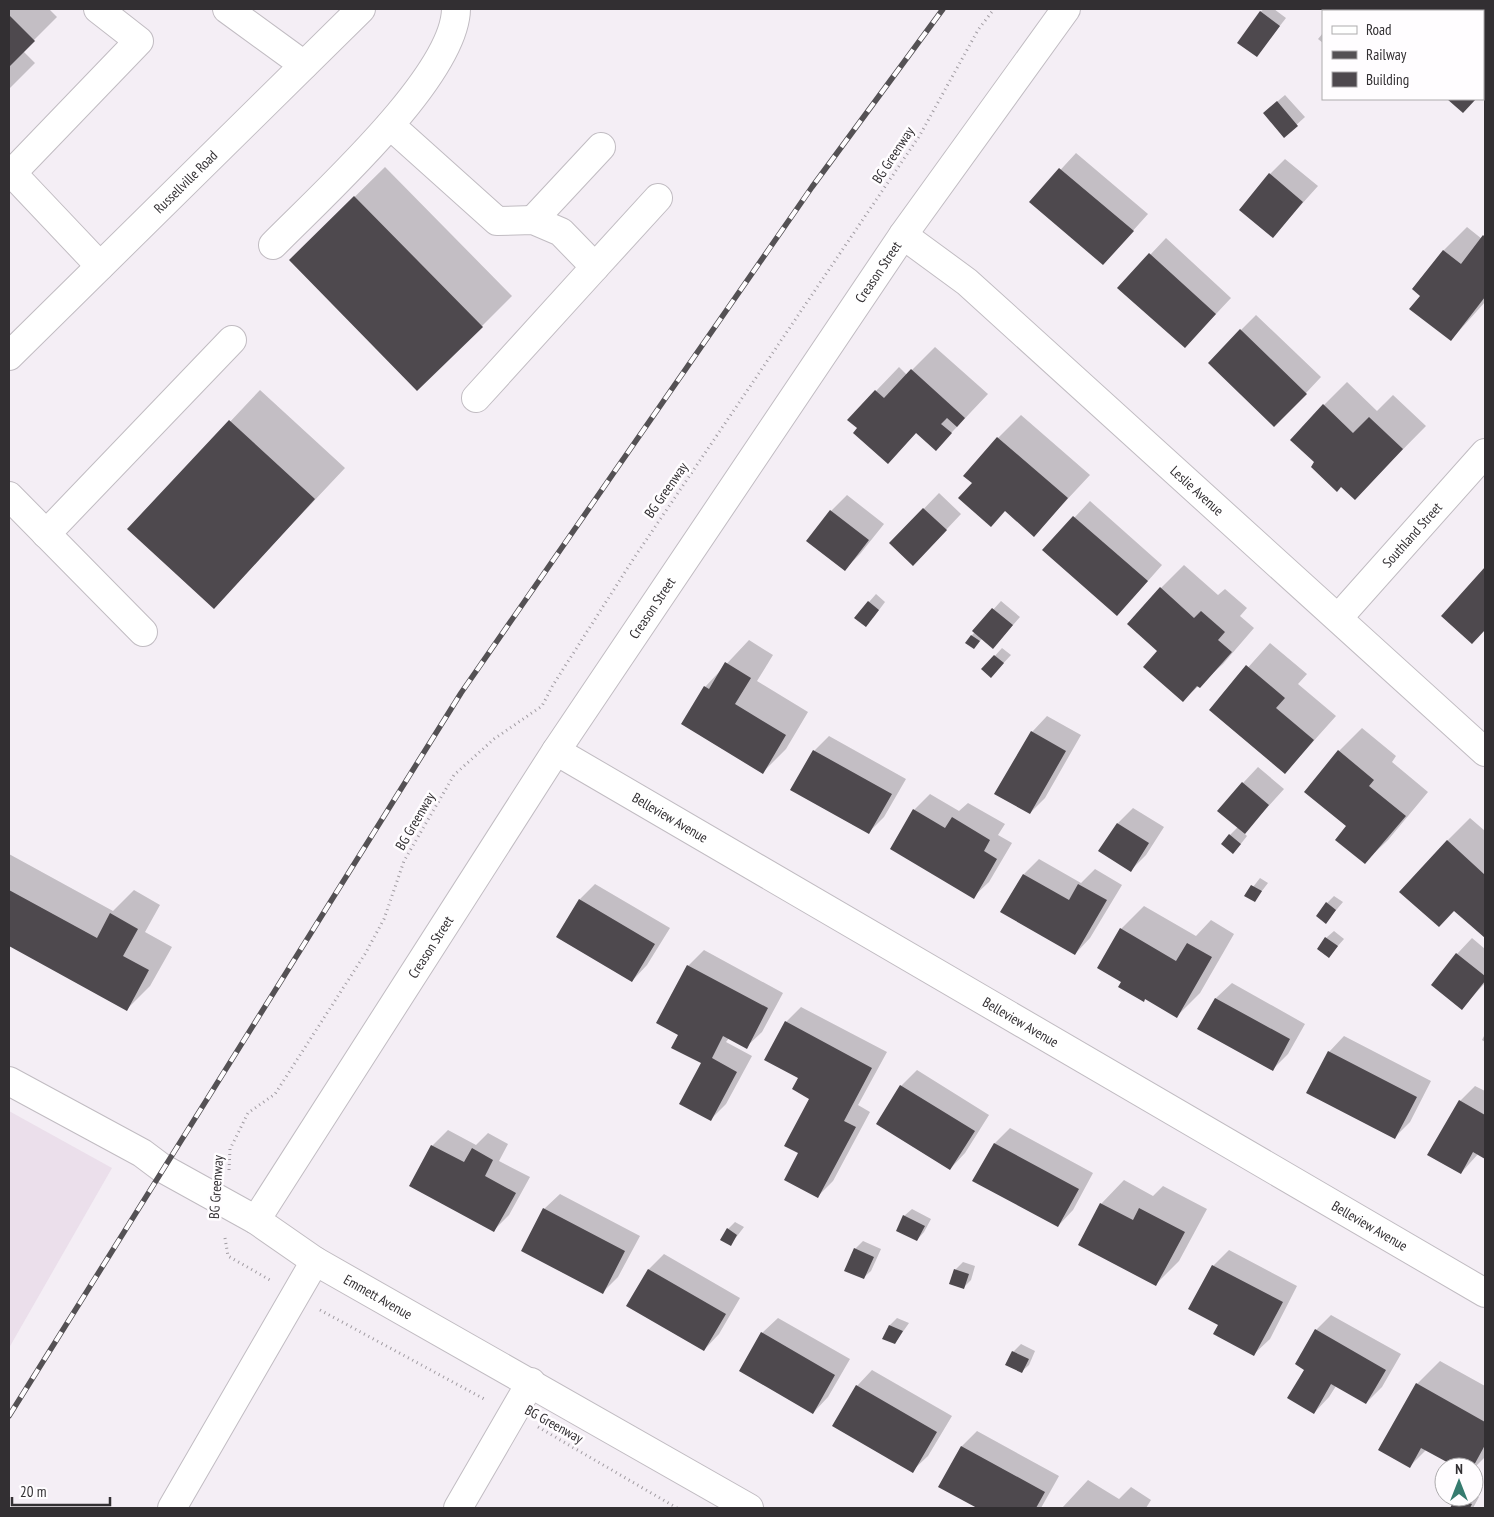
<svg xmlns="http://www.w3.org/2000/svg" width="1494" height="1517" viewBox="0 0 1494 1517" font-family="'PT Sans Narrow',sans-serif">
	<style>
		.built { fill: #ebdfeb }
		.shadow { fill: #0003 }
		.building { fill: #4e494e }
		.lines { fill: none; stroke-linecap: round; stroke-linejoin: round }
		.minor-casing { stroke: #c1bcc2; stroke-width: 30 }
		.major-casing { stroke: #c1bcc2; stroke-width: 30 }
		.path { stroke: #a19ca2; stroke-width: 3; stroke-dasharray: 1 4; stroke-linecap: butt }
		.minor { stroke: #fff; stroke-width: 28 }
		.major { stroke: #fff; stroke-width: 28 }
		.rail-casing { stroke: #545154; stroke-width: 5.5 }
		.rail { stroke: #fffdff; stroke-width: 4; stroke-dasharray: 11; stroke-linecap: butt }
		.labels { text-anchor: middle; stroke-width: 5; stroke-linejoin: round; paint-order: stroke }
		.street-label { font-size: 14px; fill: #322f32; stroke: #fffdff }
	</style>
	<rect width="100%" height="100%" fill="#f4eef5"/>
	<path class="built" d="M 9,1111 L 112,1168 L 9,1348 Z"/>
	<path class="shadow" d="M 9,9 L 49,9 L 57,17 L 23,51 L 35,63 L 9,89 Z
		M 1264,9 L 1274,9 L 1286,18 L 1257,55 L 1260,12 Z
		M 1343,9 L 1389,9 L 1387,11 L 1341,11 Z
		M 1426,9 L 1444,9 L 1447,11 L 1424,11 Z
		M 1323,33 L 1323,43 L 1318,39 Z
		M 1483,43 L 1485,45 L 1485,88 L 1483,91 Z
		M 1285,95 L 1305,117 L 1284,136 L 1272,106 Z
		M 1076,153 L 1148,214 L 1103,264 L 1031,202 Z
		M 1285,159 L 1318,186 L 1273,236 L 1270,174 Z
		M 385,167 L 512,296 L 482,326 L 321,230 Z
		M 1467,227 L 1482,239 L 1485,235 L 1485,302 L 1451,340 L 1422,296 L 1413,288 L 1444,250 Z
		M 1166,238 L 1231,298 L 1200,331 L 1119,288 Z
		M 1256,315 L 1321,377 L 1290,410 L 1241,330 Z
		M 935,347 L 988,394 L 936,449 L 917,432 L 888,462 L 876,391 L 899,367 L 907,375 Z
		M 1347,382 L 1377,411 L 1393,395 L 1426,426 L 1355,498 L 1316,462 L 1324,405 Z
		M 260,390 L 345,468 L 214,607 L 129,529 Z
		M 1021,415 L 1090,475 L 1034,535 L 974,483 L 998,438 Z
		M 939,493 L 961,514 L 928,549 L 891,543 Z
		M 847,495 L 884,524 L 860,554 L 845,569 L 808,541 L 831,511 Z
		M 1090,501 L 1162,565 L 1132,599 L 1044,550 Z
		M 1184,565 L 1218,595 L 1225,589 L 1247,608 L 1240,616 L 1254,628 L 1223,664 L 1183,700 L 1159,651 L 1161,588 Z
		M 1485,569 L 1485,629 L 1472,642 L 1443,616 Z
		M 876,594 L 885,602 L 873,618 L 869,602 Z
		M 1001,601 L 1020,617 L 1000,640 L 983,638 L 974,647 L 972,635 L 975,632 L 974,631 Z
		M 749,640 L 773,655 L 757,681 L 808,712 L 786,749 L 763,772 L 682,724 L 705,687 Z
		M 1270,643 L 1307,674 L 1298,684 L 1336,716 L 1285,773 L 1210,710 Z
		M 1002,648 L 1011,655 L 998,669 L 983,669 Z
		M 1047,716 L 1081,735 L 1045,798 L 1030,813 L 1032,732 Z
		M 1362,728 L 1396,756 L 1392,762 L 1428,792 L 1388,840 L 1364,863 L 1348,826 L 1339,751 Z
		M 829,736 L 906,779 L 884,817 L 869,832 L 814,751 Z
		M 1258,767 L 1284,789 L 1244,833 L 1247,836 L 1240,845 L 1230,835 L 1238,827 L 1243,783 Z
		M 930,794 L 959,811 L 968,803 L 1005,824 L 998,835 L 1012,843 L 989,882 L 973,897 L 892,848 L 914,810 Z
		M 1133,808 L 1164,827 L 1146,855 L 1131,870 L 1118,823 Z
		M 1470,818 L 1485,831 L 1485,937 L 1455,910 L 1447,841 Z
		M 9,854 L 113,911 L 134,890 L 160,905 L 145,932 L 172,947 L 150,986 L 127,1009 L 9,945 Z
		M 1039,859 L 1081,883 L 1095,869 L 1122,885 L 1090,938 L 1075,954 L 1024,874 Z
		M 1260,878 L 1268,883 L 1255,900 L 1246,896 Z
		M 595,884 L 670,928 L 647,965 L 632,981 L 580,899 Z
		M 1334,896 L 1343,902 L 1326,922 L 1327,903 Z
		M 1144,906 L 1196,936 L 1211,920 L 1234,934 L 1200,993 L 1177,1016 L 1123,982 L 1121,929 Z
		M 1334,931 L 1344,939 L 1329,956 L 1326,938 Z
		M 1472,938 L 1485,949 L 1485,983 L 1462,1008 L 1457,954 Z
		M 704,950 L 783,993 L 762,1032 L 746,1047 L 729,1038 L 726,1042 L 752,1056 L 726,1104 L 711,1119 L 702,1063 L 680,1034 L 688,966 Z
		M 1232,983 L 1305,1024 L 1288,1054 L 1273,1069 L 1199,1029 L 1216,998 Z
		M 801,1007 L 887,1052 L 858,1105 L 870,1112 L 833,1181 L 818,1196 L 800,1153 L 811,1099 L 800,1077 L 786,1022 Z
		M 1485,1034 L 1485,1042 L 1482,1040 Z
		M 1344,1036 L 1431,1081 L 1410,1122 L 1395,1137 L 1329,1052 Z
		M 917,1070 L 989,1115 L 965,1153 L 950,1169 L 878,1124 L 901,1086 Z
		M 1475,1086 L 1485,1091 L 1485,1158 L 1478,1154 L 1461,1173 L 1460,1101 Z
		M 1010,1128 L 1093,1173 L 1073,1210 L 1058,1226 L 974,1181 L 995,1143 Z
		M 448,1130 L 476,1145 L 488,1133 L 508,1144 L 499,1161 L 530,1177 L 509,1215 L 494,1230 L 411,1185 L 432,1146 Z
		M 1124,1180 L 1153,1196 L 1163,1186 L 1207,1209 L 1179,1261 L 1156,1284 L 1101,1204 Z
		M 560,1194 L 640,1236 L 618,1277 L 602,1293 L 544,1209 Z
		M 912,1209 L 931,1219 L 924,1232 L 917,1240 L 904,1216 Z
		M 735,1222 L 744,1227 L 731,1244 L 728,1229 Z
		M 863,1241 L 881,1249 L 871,1271 L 863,1278 L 855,1249 Z
		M 1229,1250 L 1297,1286 L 1270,1339 L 1254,1354 L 1220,1325 L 1190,1309 L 1213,1266 Z
		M 664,1254 L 740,1298 L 719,1334 L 704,1350 L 628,1306 L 649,1269 Z
		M 963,1262 L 975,1266 L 971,1280 L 963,1288 L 951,1284 L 956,1269 Z
		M 1331,1315 L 1401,1354 L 1382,1387 L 1366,1403 L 1336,1386 L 1329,1397 L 1314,1413 L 1306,1369 L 1316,1330 Z
		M 778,1318 L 850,1359 L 828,1397 L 813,1413 L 762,1333 Z
		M 897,1318 L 909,1323 L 895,1343 L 890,1325 Z
		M 1021,1344 L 1035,1351 L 1029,1365 L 1021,1372 L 1013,1352 Z
		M 1440,1361 L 1485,1386 L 1485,1457 L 1474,1468 L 1458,1467 L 1427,1449 L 1410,1466 L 1417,1384 Z
		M 872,1370 L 952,1416 L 928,1456 L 912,1471 L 857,1386 Z
		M 977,1431 L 1059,1476 L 1041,1508 L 980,1508 L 940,1486 L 962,1446 Z
		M 1088,1480 L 1119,1499 L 1131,1487 L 1151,1500 L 1146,1508 L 1062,1508 Z
		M 1474,1494 L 1479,1497 L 1473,1508 L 1451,1508 L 1457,1497 L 1474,1497 Z"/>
	<path class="building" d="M 1341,9 L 1387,9 L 1385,11 L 1339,11 Z
		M 1260,11 L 1280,26 L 1257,57 L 1237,43 Z
		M 9,15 L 35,41 L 9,67 Z
		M 1447,99 L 1476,99 L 1463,113 Z
		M 1277,101 L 1298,126 L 1284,138 L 1263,113 Z
		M 1059,168 L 1134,231 L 1103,265 L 1029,202 Z
		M 1269,173 L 1303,202 L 1273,238 L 1239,210 Z
		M 354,196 L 483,327 L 417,391 L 289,260 Z
		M 1483,235 L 1485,237 L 1485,297 L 1451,341 L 1409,309 L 1420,296 L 1412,289 L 1443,250 L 1461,264 Z
		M 1149,253 L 1216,314 L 1185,348 L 1117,288 Z
		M 1240,329 L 1307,394 L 1274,427 L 1208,363 Z
		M 911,369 L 965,418 L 957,427 L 947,418 L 941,424 L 952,433 L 936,451 L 916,433 L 888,464 L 853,433 L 857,428 L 847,420 L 875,390 L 884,398 Z
		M 1323,404 L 1353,433 L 1369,417 L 1403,449 L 1355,500 L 1341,487 L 1337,492 L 1311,467 L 1314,462 L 1290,440 Z
		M 229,420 L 315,499 L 214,609 L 127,529 Z
		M 997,437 L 1068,498 L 1034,537 L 1005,511 L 991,527 L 958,498 L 972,483 L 963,476 Z
		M 923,508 L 947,530 L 913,566 L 889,543 Z
		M 830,510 L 869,540 L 845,571 L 806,541 Z
		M 1073,516 L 1148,581 L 1117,616 L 1042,550 Z
		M 1485,567 L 1485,630 L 1472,644 L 1441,616 Z
		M 1160,587 L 1194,618 L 1201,611 L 1225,632 L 1218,640 L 1232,652 L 1200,688 L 1197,686 L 1183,702 L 1143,667 L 1157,651 L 1127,624 Z
		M 868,601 L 879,610 L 866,627 L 854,618 Z
		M 992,608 L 1013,625 L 993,649 L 972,631 Z
		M 971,635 L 980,641 L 974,649 L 965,643 Z
		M 994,655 L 1004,663 L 991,678 L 981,669 Z
		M 725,662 L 751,678 L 735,704 L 786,735 L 763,774 L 681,724 L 704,686 L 709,689 Z
		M 1246,665 L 1285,698 L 1276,708 L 1314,740 L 1285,774 L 1209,710 Z
		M 1031,731 L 1066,751 L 1030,814 L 994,794 Z
		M 813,750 L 892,794 L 869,834 L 790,790 Z
		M 1338,750 L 1374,780 L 1369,786 L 1406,816 L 1365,864 L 1335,840 L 1346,826 L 1304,792 Z
		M 1242,782 L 1269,805 L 1245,834 L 1217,811 Z
		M 913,809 L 945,828 L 952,817 L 990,840 L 984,851 L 997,859 L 974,899 L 890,849 Z
		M 1117,823 L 1149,843 L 1131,872 L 1098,851 Z
		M 1229,834 L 1241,844 L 1233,854 L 1221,844 Z
		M 1447,840 L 1485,875 L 1485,938 L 1454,911 L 1439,927 L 1399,892 Z
		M 1023,874 L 1069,900 L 1078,884 L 1107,900 L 1075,955 L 1000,912 Z
		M 1251,885 L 1262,891 L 1255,902 L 1244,896 Z
		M 9,890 L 97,938 L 110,913 L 138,929 L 123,956 L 149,970 L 127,1011 L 9,946 Z
		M 579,899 L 655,944 L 632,982 L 556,937 Z
		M 1326,902 L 1336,910 L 1326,924 L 1316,916 Z
		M 1120,928 L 1176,961 L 1187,943 L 1212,957 L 1177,1018 L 1145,999 L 1144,1002 L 1118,987 L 1121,982 L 1097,968 Z
		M 1325,937 L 1338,946 L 1329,958 L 1317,949 Z
		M 1456,953 L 1485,976 L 1485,981 L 1462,1010 L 1431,985 Z
		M 687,965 L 768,1008 L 747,1049 L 723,1036 L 712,1058 L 737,1072 L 711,1121 L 679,1104 L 701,1063 L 671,1048 L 678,1035 L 656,1023 Z
		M 1215,998 L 1290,1039 L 1273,1071 L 1197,1029 Z
		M 785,1021 L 872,1068 L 844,1121 L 856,1127 L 818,1198 L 784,1180 L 798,1153 L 784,1146 L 809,1099 L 792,1089 L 798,1078 L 764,1060 Z
		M 1328,1051 L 1417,1097 L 1395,1139 L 1306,1093 Z
		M 900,1085 L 975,1131 L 950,1170 L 876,1124 Z
		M 1459,1100 L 1485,1115 L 1485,1159 L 1473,1152 L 1461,1174 L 1427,1155 Z
		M 994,1143 L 1079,1189 L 1058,1227 L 972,1181 Z
		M 431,1145 L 464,1162 L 472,1148 L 493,1160 L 485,1176 L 516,1193 L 494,1232 L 409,1186 Z
		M 1100,1203 L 1133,1220 L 1139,1208 L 1185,1232 L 1156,1286 L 1078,1245 Z
		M 543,1208 L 625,1251 L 603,1294 L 521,1251 Z
		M 903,1215 L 925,1226 L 917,1241 L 896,1231 Z
		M 727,1228 L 737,1235 L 731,1246 L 720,1240 Z
		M 854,1248 L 874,1257 L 864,1279 L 844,1271 Z
		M 1212,1265 L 1283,1302 L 1254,1356 L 1213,1334 L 1218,1325 L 1188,1309 Z
		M 648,1269 L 726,1314 L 704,1351 L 626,1306 Z
		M 954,1269 L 969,1274 L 964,1289 L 949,1284 Z
		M 889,1325 L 903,1331 L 895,1344 L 882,1339 Z
		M 1315,1329 L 1386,1370 L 1366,1404 L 1331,1384 L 1314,1414 L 1287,1398 L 1304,1370 L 1295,1364 Z
		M 761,1332 L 835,1375 L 813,1414 L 739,1371 Z
		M 1012,1351 L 1029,1359 L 1022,1373 L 1005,1365 Z
		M 1416,1383 L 1485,1422 L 1485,1445 L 1473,1467 L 1456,1467 L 1421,1448 L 1410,1468 L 1378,1450 Z
		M 856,1385 L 937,1432 L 913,1473 L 832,1426 Z
		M 961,1446 L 1045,1492 L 1036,1508 L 977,1508 L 938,1487 Z
		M 1456,1497 L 1472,1504 L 1470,1508 L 1450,1508 Z"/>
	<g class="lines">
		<defs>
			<g id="minor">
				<path d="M 227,9 L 304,65"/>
				<path d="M 390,125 L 497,221 L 533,220 L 561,232 L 595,267 L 476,398"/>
				<path d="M 9,170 L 100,266"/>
				<path d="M 9,173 L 13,172 L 139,41 L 98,9"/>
				<path d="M 533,220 L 601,147"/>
				<path id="s1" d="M 903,235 L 967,282 L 1485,752"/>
				<path d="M 273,245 C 321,196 455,76 456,9"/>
				<path d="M 595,267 L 658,198"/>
				<path d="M 9,496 L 143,632"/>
				<path d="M 46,534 L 232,340"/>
				<path id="s2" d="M 1339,617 L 1485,453"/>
				<path id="s3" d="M 556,751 L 1485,1293"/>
				<path id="s4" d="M 9,1081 L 142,1153 L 162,1168 L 256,1220 L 315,1261 L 749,1508"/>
				<path id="s5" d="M 256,1220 L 556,751 L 903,235 L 1066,9"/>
				<path d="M 172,1508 L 315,1261"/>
				<path d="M 458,1508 L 531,1382"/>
			</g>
			<g id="major">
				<path id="s6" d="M 9,356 L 361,9"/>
			</g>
		</defs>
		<use href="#minor" class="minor-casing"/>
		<use href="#major" class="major-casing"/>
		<path class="path" d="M 229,1170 L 230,1149 L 248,1113 L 275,1094 L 365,954 L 384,919 L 404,861 L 454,775 L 494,739 L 542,706 L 553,685 L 634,558 L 920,135 L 978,30 L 994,9
			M 225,1238 L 228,1256 L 270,1280
			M 320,1310 L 486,1400
			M 538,1427 L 677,1508"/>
		<use href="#minor" class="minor"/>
		<use href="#major" class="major"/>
		<defs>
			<path id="rail" d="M 9,1416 L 461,693 L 812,187 L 943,9"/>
		</defs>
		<use href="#rail" class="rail-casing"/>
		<use href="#rail" class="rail"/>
	</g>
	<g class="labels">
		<g class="street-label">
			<text transform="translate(893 155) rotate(-57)" y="5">BG Greenway</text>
			<text dy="5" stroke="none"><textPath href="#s6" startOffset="248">Russellville Road</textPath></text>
			<text dy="5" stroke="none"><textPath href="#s5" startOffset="1134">Creason Street</textPath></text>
			<text transform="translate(666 490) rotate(-55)" y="5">BG Greenway</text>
			<text dy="5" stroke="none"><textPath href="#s1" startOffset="390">Leslie Avenue</textPath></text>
			<text dy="5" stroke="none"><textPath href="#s2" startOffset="110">Southland Street</textPath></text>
			<text dy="5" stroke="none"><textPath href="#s5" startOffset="729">Creason Street</textPath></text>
			<text dy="5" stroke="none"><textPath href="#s3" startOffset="132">Belleview Avenue</textPath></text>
			<text transform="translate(415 821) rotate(-60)" y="5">BG Greenway</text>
			<text dy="5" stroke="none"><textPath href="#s5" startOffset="324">Creason Street</textPath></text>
			<text dy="5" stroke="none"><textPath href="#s3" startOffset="538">Belleview Avenue</textPath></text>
			<text transform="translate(216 1187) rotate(-86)" y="5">BG Greenway</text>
			<text dy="5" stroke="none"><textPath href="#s3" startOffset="942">Belleview Avenue</textPath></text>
			<text dy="5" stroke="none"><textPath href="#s4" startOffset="428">Emmett Avenue</textPath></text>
			<text transform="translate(554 1424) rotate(29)" y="5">BG Greenway</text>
		</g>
	</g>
	<rect width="1494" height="1517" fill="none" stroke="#322f32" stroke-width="20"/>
	<rect x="1322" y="10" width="162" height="90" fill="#fffdff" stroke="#adabad"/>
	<rect x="1332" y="26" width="25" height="8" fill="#ffffff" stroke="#adabad"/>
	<text x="1366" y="35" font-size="15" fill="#322f32">Road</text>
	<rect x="1332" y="51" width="25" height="8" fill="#545154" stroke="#adabad"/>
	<text x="1366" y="60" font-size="15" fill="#322f32">Railway</text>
	<rect x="1332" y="72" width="25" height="15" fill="#4e494e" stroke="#adabad"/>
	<text x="1366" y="85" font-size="15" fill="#322f32">Building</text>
	<g transform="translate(1459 1482)"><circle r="24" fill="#fffdff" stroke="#adabad"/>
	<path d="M0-4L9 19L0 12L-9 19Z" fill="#367b6f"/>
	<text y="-8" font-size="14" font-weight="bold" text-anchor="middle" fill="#322f32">N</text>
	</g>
	<path d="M12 1497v8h98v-8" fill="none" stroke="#322f32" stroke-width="2.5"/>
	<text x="20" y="1497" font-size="15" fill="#322f32" stroke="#fffdff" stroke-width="4" paint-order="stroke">20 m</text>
</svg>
